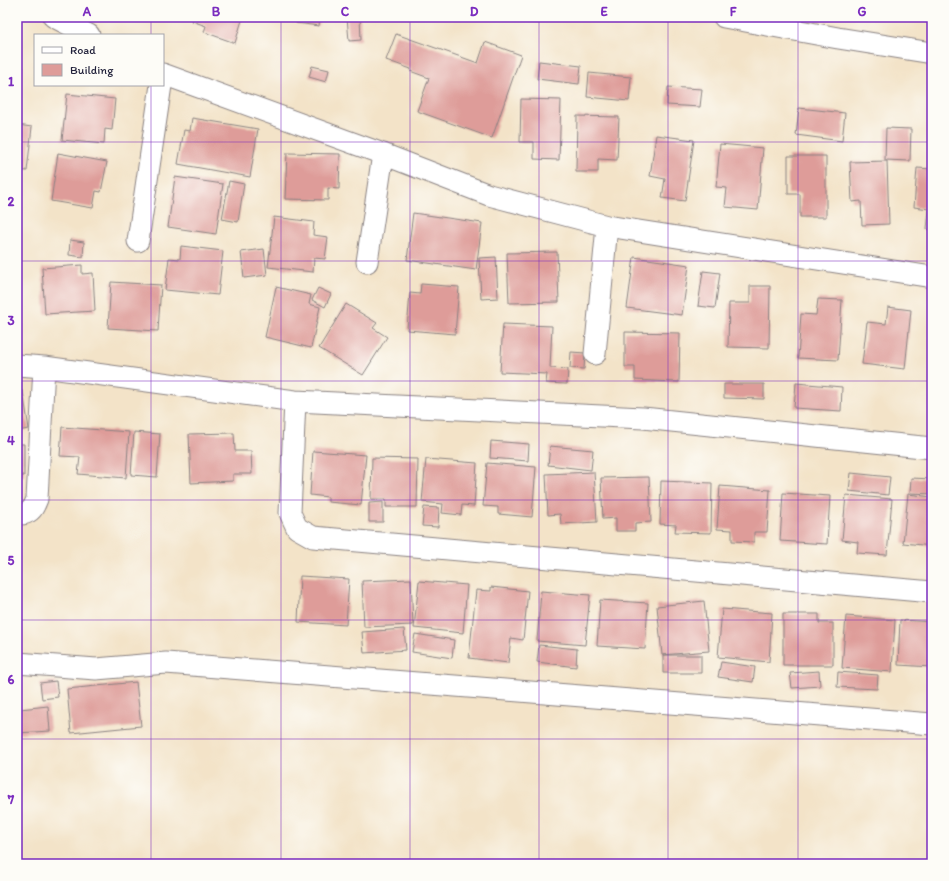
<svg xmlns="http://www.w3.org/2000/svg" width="949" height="881" viewBox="0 0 949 881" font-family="Itim,sans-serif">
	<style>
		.building { fill: #de9c99 }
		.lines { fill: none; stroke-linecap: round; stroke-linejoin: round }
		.street-casing { stroke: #8a8282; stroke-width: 23 }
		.street { stroke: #fff; stroke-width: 21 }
		.grid { fill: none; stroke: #7b2cbf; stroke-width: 1; stroke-opacity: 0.55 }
		.neatline { fill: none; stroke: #7b2cbf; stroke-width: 1.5 }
		.grid-label { font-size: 13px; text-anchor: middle; font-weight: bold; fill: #7b2cbf }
	</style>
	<rect width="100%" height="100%" fill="#fdfcf7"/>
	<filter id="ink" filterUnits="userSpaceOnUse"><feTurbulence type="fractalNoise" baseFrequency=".025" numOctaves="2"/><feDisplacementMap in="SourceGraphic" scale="8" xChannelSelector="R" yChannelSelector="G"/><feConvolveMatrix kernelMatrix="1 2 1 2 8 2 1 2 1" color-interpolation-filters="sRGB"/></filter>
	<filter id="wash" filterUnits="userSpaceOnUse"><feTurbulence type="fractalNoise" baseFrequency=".012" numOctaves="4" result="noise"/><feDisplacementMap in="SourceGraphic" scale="16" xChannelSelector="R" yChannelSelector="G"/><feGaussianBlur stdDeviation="0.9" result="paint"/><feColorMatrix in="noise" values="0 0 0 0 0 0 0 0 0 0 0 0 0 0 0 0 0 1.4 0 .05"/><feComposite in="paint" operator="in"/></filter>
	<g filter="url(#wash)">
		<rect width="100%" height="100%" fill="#f3e3c8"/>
		<g id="blocks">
			<path class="building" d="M 194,17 L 243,17 L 235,43 L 204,32 L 206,26 L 192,21 Z
				M 297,17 L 320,17 L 319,26 L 296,23 Z
				M 347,17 L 360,17 L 361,40 L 349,41 Z
				M 396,34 L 478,63 L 485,42 L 521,55 L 492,138 L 417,111 L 429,78 L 410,71 L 411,69 L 386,60 Z
				M 539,61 L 581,66 L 579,84 L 537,79 Z
				M 17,66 L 23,67 L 18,97 L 17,97 Z
				M 312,66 L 329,70 L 326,82 L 309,77 Z
				M 589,73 L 631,77 L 629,101 L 587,97 Z
				M 668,87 L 702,89 L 700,107 L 667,105 Z
				M 67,94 L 115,99 L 112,130 L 105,129 L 104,144 L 62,140 Z
				M 521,99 L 561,100 L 559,160 L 534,159 L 534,142 L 520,142 Z
				M 799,108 L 845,113 L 842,141 L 796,135 Z
				M 577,116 L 619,117 L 617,160 L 598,159 L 598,172 L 576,172 Z
				M 192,118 L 258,129 L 250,177 L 178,164 L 184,130 L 190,131 Z
				M 17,125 L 32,127 L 27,171 L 17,170 Z
				M 886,128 L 911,129 L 910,161 L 885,160 Z
				M 656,135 L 694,140 L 685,201 L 662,198 L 665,179 L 650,176 Z
				M 720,144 L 763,148 L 758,210 L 725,207 L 727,188 L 716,187 Z
				M 58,153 L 107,162 L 101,192 L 96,191 L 93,208 L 51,201 Z
				M 287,153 L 340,154 L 339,189 L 328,188 L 328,200 L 285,199 Z
				M 788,156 L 826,156 L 826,217 L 800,217 L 800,194 L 788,194 Z
				M 887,161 L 889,224 L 862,225 L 861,201 L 852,202 L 850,162 Z
				M 917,168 L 932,169 L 932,230 L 927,229 L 929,209 L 914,207 Z
				M 175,177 L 223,184 L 216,234 L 168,227 Z
				M 229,181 L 244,184 L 238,222 L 222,219 Z
				M 413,213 L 482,223 L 476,270 L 407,260 Z
				M 274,217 L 314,222 L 313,235 L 328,237 L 325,259 L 314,258 L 313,272 L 268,267 Z
				M 70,240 L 84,242 L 83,257 L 69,255 Z
				M 181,246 L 223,251 L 218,295 L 165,290 L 169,258 L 180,259 Z
				M 264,249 L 267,275 L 244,278 L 241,252 Z
				M 557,252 L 559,302 L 509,303 L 507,253 Z
				M 496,257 L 498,298 L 481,299 L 479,258 Z
				M 634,257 L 689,265 L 682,315 L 627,308 Z
				M 82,265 L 82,274 L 93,273 L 95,311 L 45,314 L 42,268 Z
				M 703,271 L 720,273 L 715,308 L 698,306 Z
				M 111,282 L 161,285 L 158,331 L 108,328 Z
				M 421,284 L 459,287 L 455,334 L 407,330 L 410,293 L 420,294 Z
				M 750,286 L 770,286 L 769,348 L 728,347 L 729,303 L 750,303 Z
				M 276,287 L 311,295 L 309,304 L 320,307 L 311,348 L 265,337 Z
				M 318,288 L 331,294 L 325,307 L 312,300 Z
				M 818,299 L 842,300 L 838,360 L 798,358 L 801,314 L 816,315 Z
				M 346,304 L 377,323 L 373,328 L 387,337 L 363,375 L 319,348 Z
				M 888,307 L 911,310 L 905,369 L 862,364 L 867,322 L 886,324 Z
				M 503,324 L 552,326 L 550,368 L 568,369 L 567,384 L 546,383 L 547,374 L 500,372 Z
				M 625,332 L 680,333 L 679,382 L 635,380 L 635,367 L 625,367 Z
				M 571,352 L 585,353 L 584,369 L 570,368 Z
				M 796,383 L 842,387 L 841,411 L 794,408 Z
				M 724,384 L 764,384 L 764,399 L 724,398 Z
				M 23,391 L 29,429 L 17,431 L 17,392 Z
				M 62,427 L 129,432 L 126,478 L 78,474 L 80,457 L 60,456 Z
				M 134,432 L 160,434 L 157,477 L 131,475 Z
				M 234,433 L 235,451 L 251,451 L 252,474 L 233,474 L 233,481 L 191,483 L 189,434 Z
				M 491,441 L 529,444 L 528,461 L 490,458 Z
				M 17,444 L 24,444 L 24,476 L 17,476 Z
				M 550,446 L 593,450 L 591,470 L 548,465 Z
				M 313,451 L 366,455 L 361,505 L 328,502 L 328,497 L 310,495 Z
				M 372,458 L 418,459 L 417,507 L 386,507 L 386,499 L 371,499 Z
				M 426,459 L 477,463 L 474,506 L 462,505 L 461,515 L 442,513 L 443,504 L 422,502 Z
				M 487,463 L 536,467 L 532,517 L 498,514 L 498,507 L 483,506 Z
				M 594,472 L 597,522 L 561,524 L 560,514 L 548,515 L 546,474 Z
				M 851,473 L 890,477 L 888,495 L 849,491 Z
				M 649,477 L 651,522 L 635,523 L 635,531 L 616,531 L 616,518 L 603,519 L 601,478 Z
				M 911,478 L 932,479 L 932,494 L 910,493 Z
				M 661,481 L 712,483 L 711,533 L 675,532 L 676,525 L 660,524 Z
				M 720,486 L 770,490 L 767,532 L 754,532 L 754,542 L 732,541 L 732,530 L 717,529 Z
				M 783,493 L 830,496 L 827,544 L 780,541 Z
				M 908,494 L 932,497 L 932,546 L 903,543 Z
				M 846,495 L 892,499 L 887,555 L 857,553 L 858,542 L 842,540 Z
				M 383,502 L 383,522 L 369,522 L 369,503 Z
				M 424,507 L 439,508 L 438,527 L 422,526 Z
				M 300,576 L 349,579 L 346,625 L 298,622 Z
				M 411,579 L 413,625 L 364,627 L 362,581 Z
				M 419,581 L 467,585 L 463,633 L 414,628 Z
				M 491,587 L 528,591 L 523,640 L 511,638 L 508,663 L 469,658 L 476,590 L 491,591 Z
				M 541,591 L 590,595 L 585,645 L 537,641 Z
				M 600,600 L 648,603 L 645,649 L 597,646 Z
				M 704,601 L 709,651 L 662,655 L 657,606 Z
				M 722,609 L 772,613 L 769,662 L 718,657 Z
				M 783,614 L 819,614 L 819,623 L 833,623 L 833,665 L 783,665 Z
				M 846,616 L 895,620 L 892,672 L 842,668 Z
				M 900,620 L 932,622 L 932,667 L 898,665 Z
				M 404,629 L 406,650 L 364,653 L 362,632 Z
				M 415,634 L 454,640 L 452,658 L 412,652 Z
				M 539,645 L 577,649 L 576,667 L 537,662 Z
				M 663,655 L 701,655 L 701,673 L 663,673 Z
				M 721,662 L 755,667 L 753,682 L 718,677 Z
				M 819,671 L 820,686 L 792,688 L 790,673 Z
				M 838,672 L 878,675 L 877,689 L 837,687 Z
				M 56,681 L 58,697 L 42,699 L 40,683 Z
				M 136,682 L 141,726 L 71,733 L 67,689 Z
				M 17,692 L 20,709 L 48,706 L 50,731 L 17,733 Z"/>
		</g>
	</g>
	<g filter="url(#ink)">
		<use href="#blocks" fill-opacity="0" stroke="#8a8282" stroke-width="1"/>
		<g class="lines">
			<defs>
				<path id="street" d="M 54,17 L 89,35
					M 724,17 L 838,38 L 932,53
					M 163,74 L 383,154 L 489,195 L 607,226 L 932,277
					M 138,241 L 161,85
					M 367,262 L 383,154
					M 595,354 L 607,226
					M 17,365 L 44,367 L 295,401 L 643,418 L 932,448
					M 295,401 L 290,513 L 297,528 L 313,537 L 932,592
					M 17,514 C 29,515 33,510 37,499 L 44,367
					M 17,663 L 96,669 L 166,663 L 932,724"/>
			</defs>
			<use href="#street" class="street-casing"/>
			<use href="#street" class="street"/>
		</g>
	</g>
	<path class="grid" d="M 151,17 L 151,35M 281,17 L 281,864M 410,17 L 410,864M 539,17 L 539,864M 668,17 L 668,864M 798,17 L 798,864M 151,85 L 151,864M 17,142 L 932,142M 17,261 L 932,261M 17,381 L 932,381M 17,500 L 932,500M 17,620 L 932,620M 17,739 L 932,739"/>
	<rect width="949" height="881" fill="none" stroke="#fdfcf7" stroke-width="44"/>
	<rect x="34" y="34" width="130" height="52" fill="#fdfcf7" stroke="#a5a5ac"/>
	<rect x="42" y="47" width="20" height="6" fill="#ffffff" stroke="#a5a5ac"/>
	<text x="70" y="54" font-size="12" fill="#22223b">Road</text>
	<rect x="42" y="64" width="20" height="12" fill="#de9c99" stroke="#a5a5ac"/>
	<text x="70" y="74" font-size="12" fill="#22223b">Building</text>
	<rect x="22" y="22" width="905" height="837" class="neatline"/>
	<g class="grid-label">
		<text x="87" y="16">A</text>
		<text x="216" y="16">B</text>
		<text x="345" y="16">C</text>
		<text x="474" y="16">D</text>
		<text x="604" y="16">E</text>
		<text x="733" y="16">F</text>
		<text x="862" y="16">G</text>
		<text x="11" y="86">1</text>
		<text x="11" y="206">2</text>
		<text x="11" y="325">3</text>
		<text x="11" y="445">4</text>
		<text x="11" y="565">5</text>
		<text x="11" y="684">6</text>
		<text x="11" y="804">7</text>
	</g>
</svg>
